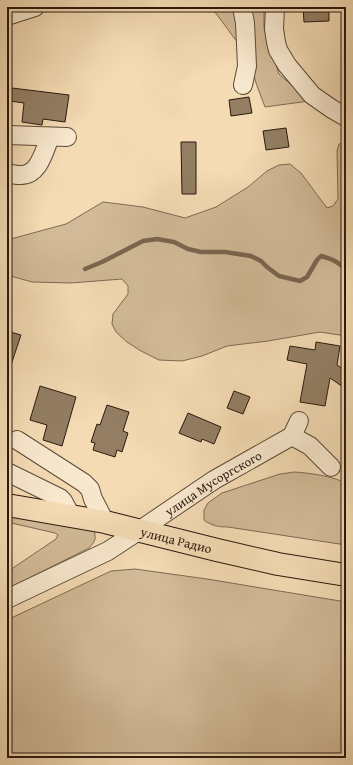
<svg xmlns="http://www.w3.org/2000/svg" width="353" height="765" viewBox="0 0 353 765" font-family="'Gentium Book Plus',serif">
	<style>
		.green { fill: #d2ba98; stroke: #7e6a52 }
		.lines { fill: none; stroke-linecap: round; stroke-linejoin: round }
		.stream { stroke: #7a664f; stroke-width: 4.5 }
		.building { fill: #937e64; stroke: #2a190d }
		.minor-casing { stroke: #5c4a37; stroke-width: 20 }
		.major-casing { stroke: #2a190d; stroke-width: 24 }
		.minor { stroke: #f8e8ce; stroke-width: 18 }
		.major { stroke: #f4dbb4; stroke-width: 22 }
		.labels { text-anchor: middle; stroke-width: 3.5; stroke-linejoin: round; paint-order: stroke }
		.street-label { font-size: 13px; fill: #2a190d; stroke: #f8e8ce }
	</style>
	<rect width="100%" height="100%" fill="#f4dbb4"/>
	<filter id="stains"><feTurbulence type="fractalNoise" baseFrequency=".005" numOctaves="4"/><feColorMatrix values="0 0 0 0 .2 0 0 0 0 .09 0 0 0 0 .02 0 0 0 .5 -.17"/></filter>
	<radialGradient id="worn" r=".72"><stop offset=".6" stop-color="#630" stop-opacity="0"/><stop offset="1" stop-color="#630" stop-opacity=".3"/></radialGradient>
	<path class="green" d="M 208,7 L 264,7 L 264,28 L 279,74 L 309,101 L 265,107 L 256,83 L 249,58 L 215,12 Z
		M 346,143 L 346,336 L 320,332 L 268,341 L 227,346 L 202,356 L 182,361 L 159,360 L 141,351 L 127,342 L 116,332 L 112,324 L 113,314 L 128,294 L 128,286 L 122,279 L 71,283 L 32,282 L 7,275 L 7,240 L 66,224 L 103,202 L 143,207 L 185,218 L 216,207 L 248,187 L 267,171 L 279,165 L 290,164 L 301,173 L 327,208 L 333,206 L 338,199 L 337,151 L 339,144 Z
		M 294,472 C 311,473 331,476 346,483 L 346,545 L 228,527 C 219,527 212,526 204,520 L 204,510 L 208,503 L 222,493 L 280,474 Z
		M 7,511 L 94,529 C 96,540 96,540 89,548 L 7,589 L 7,572 L 56,539 L 58,535 L 55,533 L 7,522 Z
		M 135,569 L 207,579 L 346,602 L 346,758 L 7,758 L 7,620 L 111,571 Z"/>
	<g class="lines">
		<path class="stream" d="M 344,221 L 343,236 L 346,245
			M 85,269 L 102,262 L 143,241 L 157,239 L 174,242 L 188,249 L 201,252 L 225,252 L 251,256 L 261,261 L 267,267 L 279,276 L 300,281 L 307,277 L 317,260 L 321,256 C 329,258 340,262 344,269 C 345,271 345,274 346,276"/>
	</g>
	<path class="building" d="M 303,7 L 329,7 L 329,21 L 304,22 Z
		M 12,88 L 69,95 L 65,122 L 43,119 L 42,125 L 22,122 L 24,103 L 10,101 Z
		M 249,97 L 252,113 L 231,116 L 229,100 Z
		M 286,128 L 289,147 L 266,150 L 263,131 Z
		M 181,142 L 196,142 L 196,194 L 182,194 Z
		M 7,331 L 21,335 L 9,371 L 7,371 Z
		M 316,342 L 340,346 L 337,365 L 346,371 L 346,389 L 330,378 L 325,406 L 300,402 L 307,364 L 287,360 L 290,346 L 315,350 Z
		M 40,386 L 76,397 L 62,446 L 43,440 L 47,425 L 30,420 Z
		M 234,391 L 250,397 L 243,414 L 227,408 Z
		M 107,405 L 129,412 L 123,431 L 128,433 L 122,452 L 117,450 L 115,457 L 93,450 L 95,443 L 91,442 L 97,424 L 100,425 Z
		M 188,413 L 221,427 L 214,444 L 202,439 L 201,442 L 179,433 Z"/>
	<g class="lines">
		<defs>
			<g id="minor">
				<path d="M 242,7 L 245,23 L 247,66 L 243,85"/>
				<path d="M 275,7 L 274,29 L 276,42 L 278,50 L 287,65 L 312,95 L 332,109 L 346,117"/>
				<path d="M 7,16 L 35,7"/>
				<path d="M 7,135 L 67,137"/>
				<path d="M 7,173 C 11,174 16,175 20,175 C 39,176 44,151 50,137"/>
				<path d="M 292,436 L 299,421"/>
				<path d="M 17,440 L 84,483 L 90,489 L 93,499 L 105,522"/>
				<path d="M 7,472 L 60,498 L 63,501 L 71,516"/>
				<path id="s1" d="M 7,599 L 108,551 L 140,530 L 214,480 L 292,436 L 310,446 L 331,467"/>
			</g>
			<g id="major">
				<path id="s2" d="M 7,505 L 105,522 L 217,550 L 278,564 L 346,575"/>
			</g>
		</defs>
		<use href="#minor" class="minor-casing"/>
		<use href="#major" class="major-casing"/>
		<use href="#minor" class="minor"/>
		<use href="#major" class="major"/>
	</g>
	<g class="labels">
		<g class="street-label">
			<text dy="5" stroke="none"><textPath href="#s1" startOffset="237">улица Мусоргского</textPath></text>
			<text dy="5" stroke="none"><textPath href="#s2" startOffset="173">улица Радио</textPath></text>
		</g>
	</g>
	<rect width="353" height="765" fill="none" stroke="#f4dbb4" stroke-width="24"/>
	<rect x="8" y="8" width="337" height="749" fill="none" stroke="#2a190d" stroke-width="2"/>
	<rect x="12" y="12" width="329" height="741" fill="none" stroke="#2a190d"/>
	<rect width="100%" height="100%" filter="url(#stains)"/>
	<rect width="100%" height="100%" fill="url(#worn)"/>
</svg>
